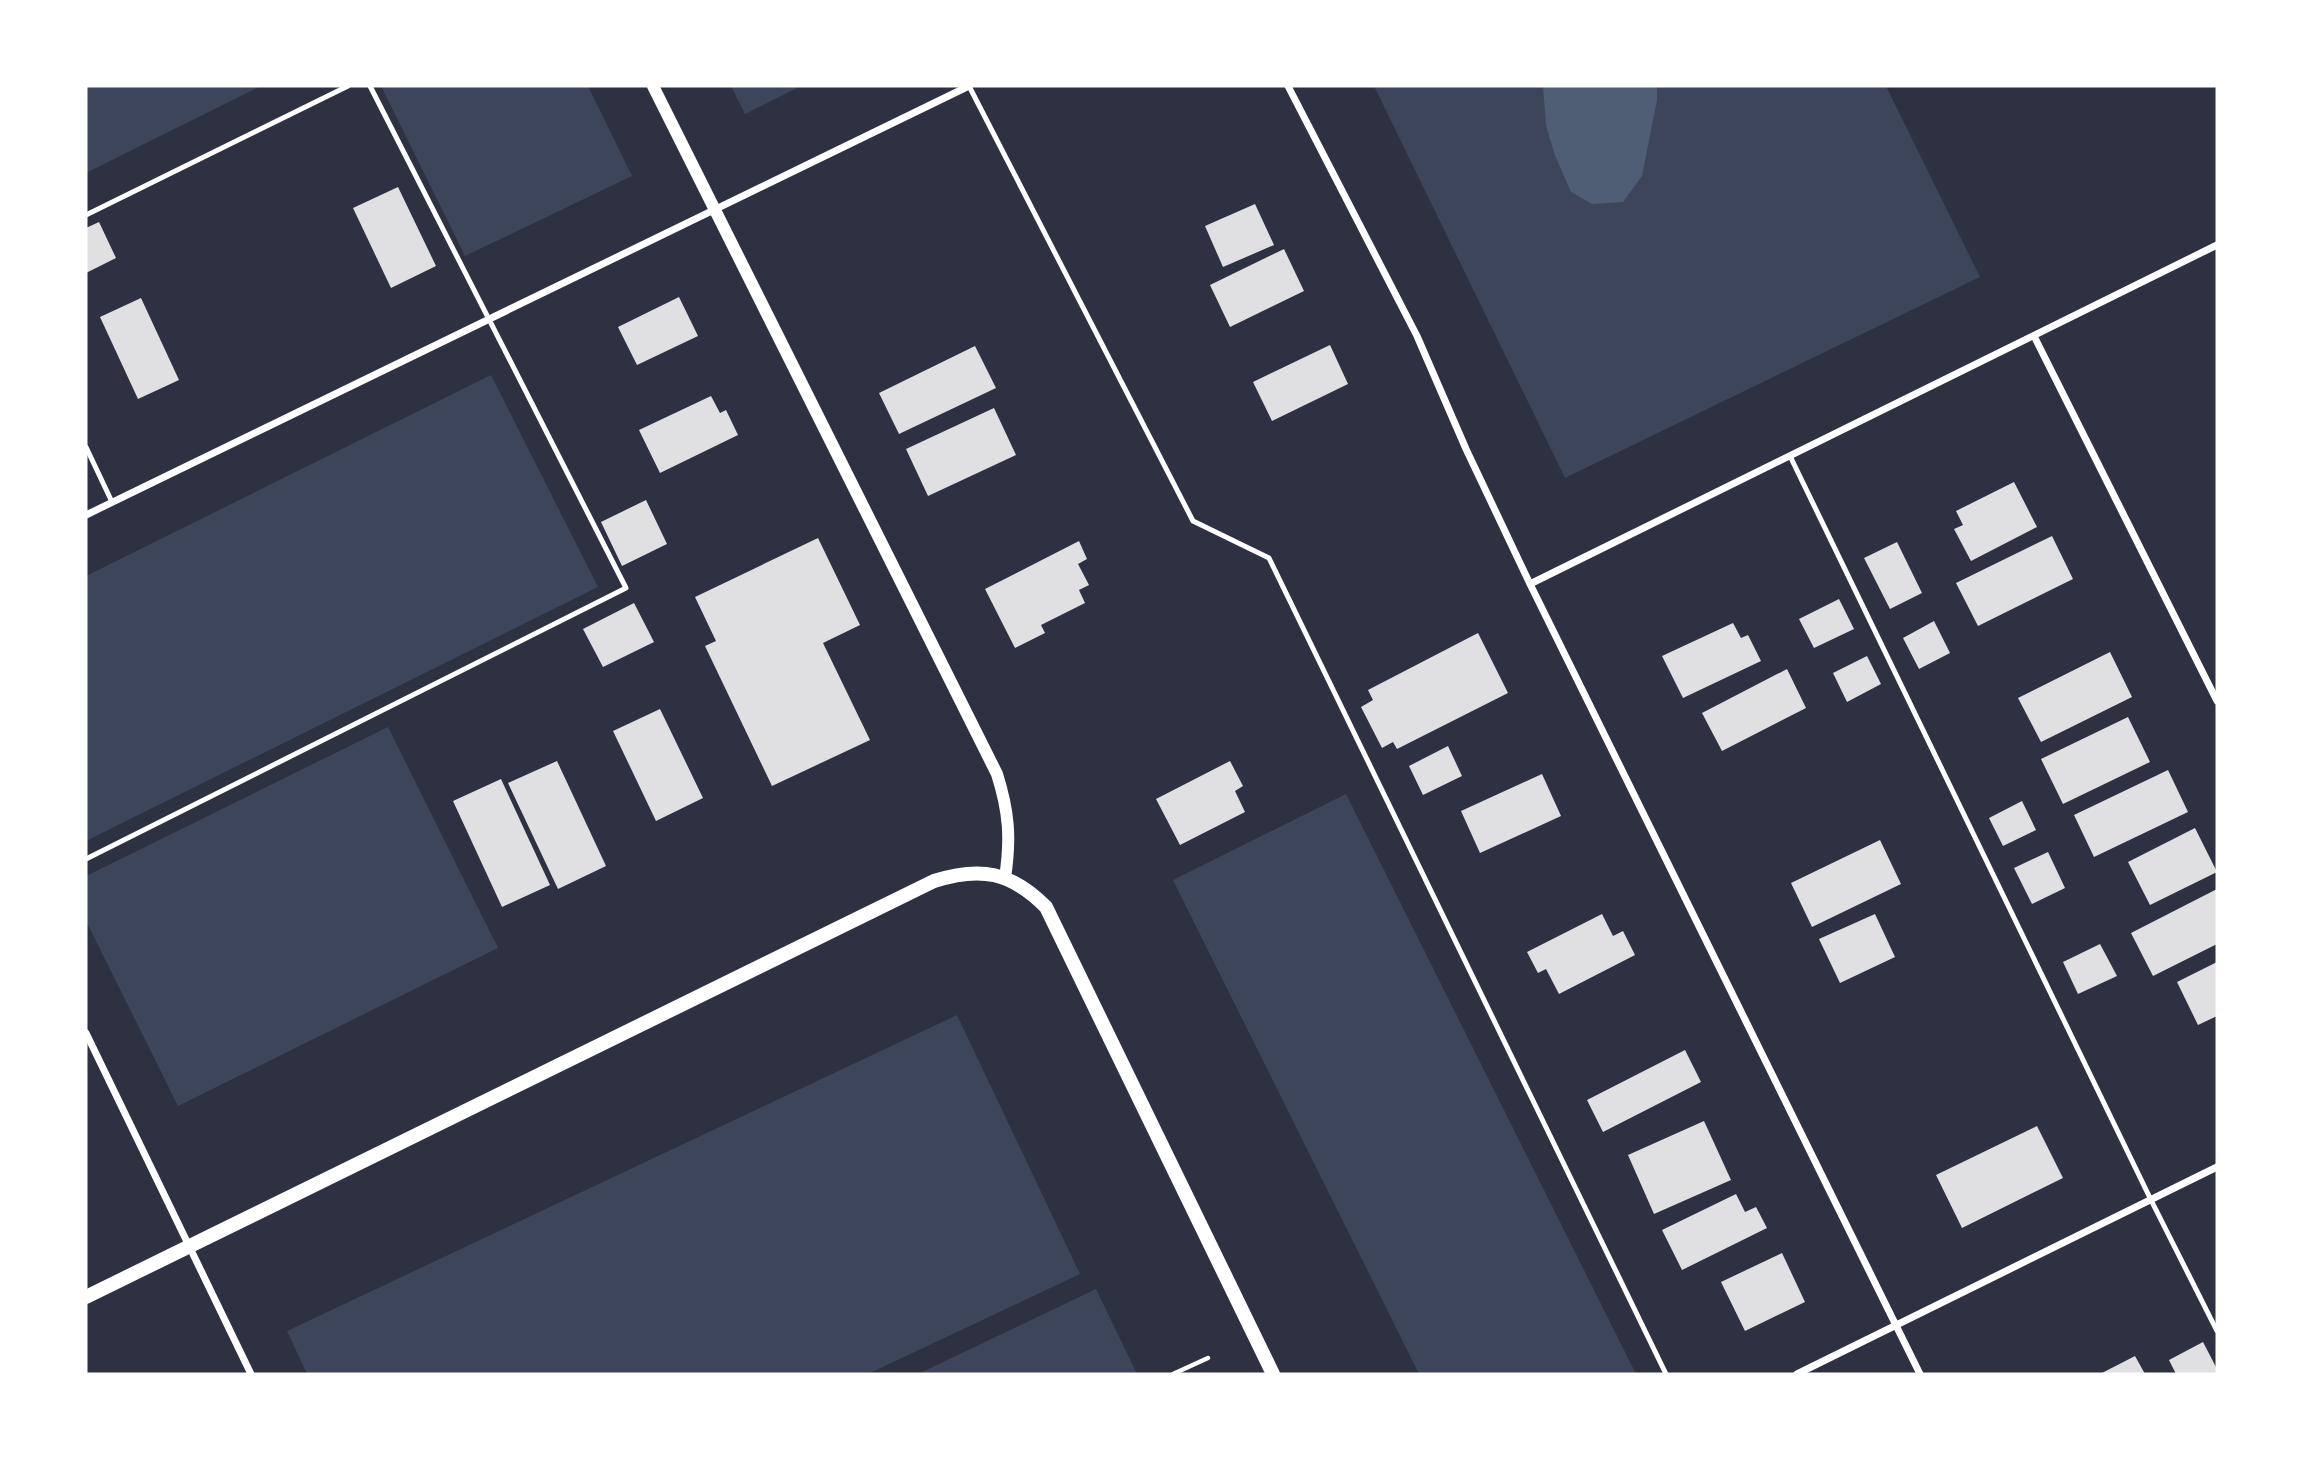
<svg xmlns="http://www.w3.org/2000/svg" width="2303" height="1460" viewBox="0 0 2303 1460" font-family="Roboto,sans-serif">
	<style>
		.green { fill: #3c4559 }
		.water { fill: #4f5d75 }
		.building { fill: #e0e0e3 }
		.lines { fill: none; stroke-linecap: round; stroke-linejoin: round }
		.path { stroke: #fff; stroke-width: 4.5 }
		.service { stroke: #fff; stroke-width: 5 }
		.minor { stroke: #fff; stroke-width: 7 }
		.tertiary { stroke: #fff; stroke-width: 12 }
		.secondary { stroke: #fff; stroke-width: 14 }
	</style>
	<rect width="100%" height="100%" fill="#2d3142"/>
	<path class="green" d="M 86,86 L 261,86 L 86,173 Z
		M 381,86 L 588,86 L 632,176 L 465,256 Z
		M 731,86 L 801,86 L 745,114 Z
		M 1374,86 L 1886,86 L 1980,277 L 1565,478 Z
		M 491,375 L 598,587 L 86,841 L 86,576 Z
		M 388,727 L 498,948 L 178,1106 L 86,921 L 86,876 Z
		M 1346,794 L 1636,1374 L 1419,1374 L 1173,880 Z
		M 957,1015 L 1080,1274 L 868,1374 L 307,1374 L 287,1331 Z
		M 1096,1289 L 1137,1374 L 918,1374 Z"/>
	<path class="water" d="M 1543,86 L 1657,86 L 1657,100 L 1642,176 L 1623,202 L 1592,204 L 1571,192 L 1554,153 L 1546,125 Z"/>
	<path class="building" d="M 398,187 L 436,266 L 391,288 L 353,208 Z
		M 1255,204 L 1274,245 L 1223,267 L 1205,226 Z
		M 99,222 L 116,258 L 86,273 L 86,228 Z
		M 1284,249 L 1304,291 L 1230,327 L 1210,285 Z
		M 679,297 L 698,336 L 637,365 L 618,327 Z
		M 141,298 L 179,380 L 138,399 L 100,317 Z
		M 1330,345 L 1348,384 L 1272,421 L 1253,382 Z
		M 975,346 L 996,388 L 899,434 L 879,393 Z
		M 711,396 L 720,413 L 726,410 L 738,435 L 660,473 L 639,430 Z
		M 994,408 L 1016,455 L 928,496 L 906,449 Z
		M 2014,482 L 2037,527 L 1971,561 L 1954,529 L 1963,525 L 1956,511 Z
		M 646,500 L 667,544 L 622,566 L 601,522 Z
		M 2052,536 L 2073,579 L 1978,626 L 1956,583 Z
		M 818,538 L 860,625 L 823,643 L 870,740 L 772,786 L 705,646 L 716,641 L 695,597 Z
		M 1079,541 L 1087,559 L 1078,564 L 1089,585 L 1079,590 L 1085,603 L 1041,625 L 1045,633 L 1015,648 L 985,589 Z
		M 1897,542 L 1922,593 L 1890,609 L 1864,558 Z
		M 1839,599 L 1854,629 L 1814,648 L 1799,619 Z
		M 634,603 L 654,642 L 603,667 L 583,629 Z
		M 1934,621 L 1950,653 L 1919,669 L 1903,638 Z
		M 1733,623 L 1741,638 L 1748,635 L 1761,661 L 1683,698 L 1662,656 Z
		M 1478,633 L 1508,693 L 1397,749 L 1393,742 L 1382,748 L 1361,707 L 1373,700 L 1368,690 Z
		M 2110,652 L 2132,697 L 2041,742 L 2018,698 Z
		M 1867,656 L 1881,684 L 1847,702 L 1833,673 Z
		M 1787,669 L 1806,708 L 1722,751 L 1702,713 Z
		M 660,709 L 703,798 L 656,821 L 613,731 Z
		M 2128,717 L 2150,762 L 2063,804 L 2041,759 Z
		M 1448,746 L 1462,776 L 1423,795 L 1409,766 Z
		M 557,761 L 606,866 L 558,889 L 508,783 Z
		M 1230,761 L 1243,786 L 1235,791 L 1245,812 L 1180,845 L 1156,799 Z
		M 2168,770 L 2188,812 L 2094,857 L 2074,815 Z
		M 1542,774 L 1561,816 L 1480,853 L 1461,811 Z
		M 501,779 L 550,885 L 502,907 L 453,801 Z
		M 2022,801 L 2036,830 L 2003,846 L 1989,818 Z
		M 2195,828 L 2217,872 L 2150,905 L 2128,862 Z
		M 1880,840 L 1901,884 L 1812,927 L 1791,883 Z
		M 2048,852 L 2065,888 L 2032,904 L 2014,868 Z
		M 2217,889 L 2217,944 L 2153,976 L 2131,933 Z
		M 1602,914 L 1613,936 L 1623,931 L 1635,955 L 1559,994 L 1546,969 L 1538,973 L 1527,952 Z
		M 1875,914 L 1895,957 L 1840,983 L 1819,939 Z
		M 2100,944 L 2117,976 L 2078,994 L 2063,962 Z
		M 2217,962 L 2217,1016 L 2198,1025 L 2177,982 Z
		M 1685,1050 L 1701,1082 L 1603,1132 L 1587,1100 Z
		M 1704,1121 L 1731,1180 L 1654,1214 L 1628,1155 Z
		M 2037,1126 L 2063,1178 L 1962,1228 L 1936,1175 Z
		M 1736,1194 L 1745,1212 L 1756,1207 L 1767,1228 L 1682,1270 L 1662,1230 Z
		M 1782,1253 L 1805,1302 L 1745,1331 L 1721,1282 Z
		M 2203,1342 L 2217,1369 L 2217,1374 L 2176,1374 L 2169,1360 Z
		M 2135,1356 L 2145,1374 L 2100,1374 Z"/>
	<g class="lines">
		<path class="path" d="M 1173,1374 L 1208,1358"/>
		<path class="service" d="M 969,86 L 1193,521 L 1269,558 L 1666,1374
			M 86,215 L 348,86
			M 86,447 L 112,502
			M 1790,456 L 2151,1200 L 2217,1331
			M 86,859 L 626,588 L 370,86"/>
		<path class="minor" d="M 1288,86 L 1417,336 L 1466,449 L 1530,584 L 1920,1374
			M 2034,336 L 2217,701
			M 86,515 L 969,86
			M 1530,584 L 2217,245
			M 86,1033 L 251,1374
			M 1797,1374 L 2217,1167"/>
		<path class="tertiary" d="M 653,86 L 997,774 C 1009,812 1011,838 1005,878"/>
		<path class="secondary" d="M 86,1297 L 934,881 C 981,866 1011,872 1046,907 L 1273,1374"/>
	</g>
	<rect width="2303" height="1460" fill="none" stroke="#ffffff" stroke-width="175"/>
</svg>
